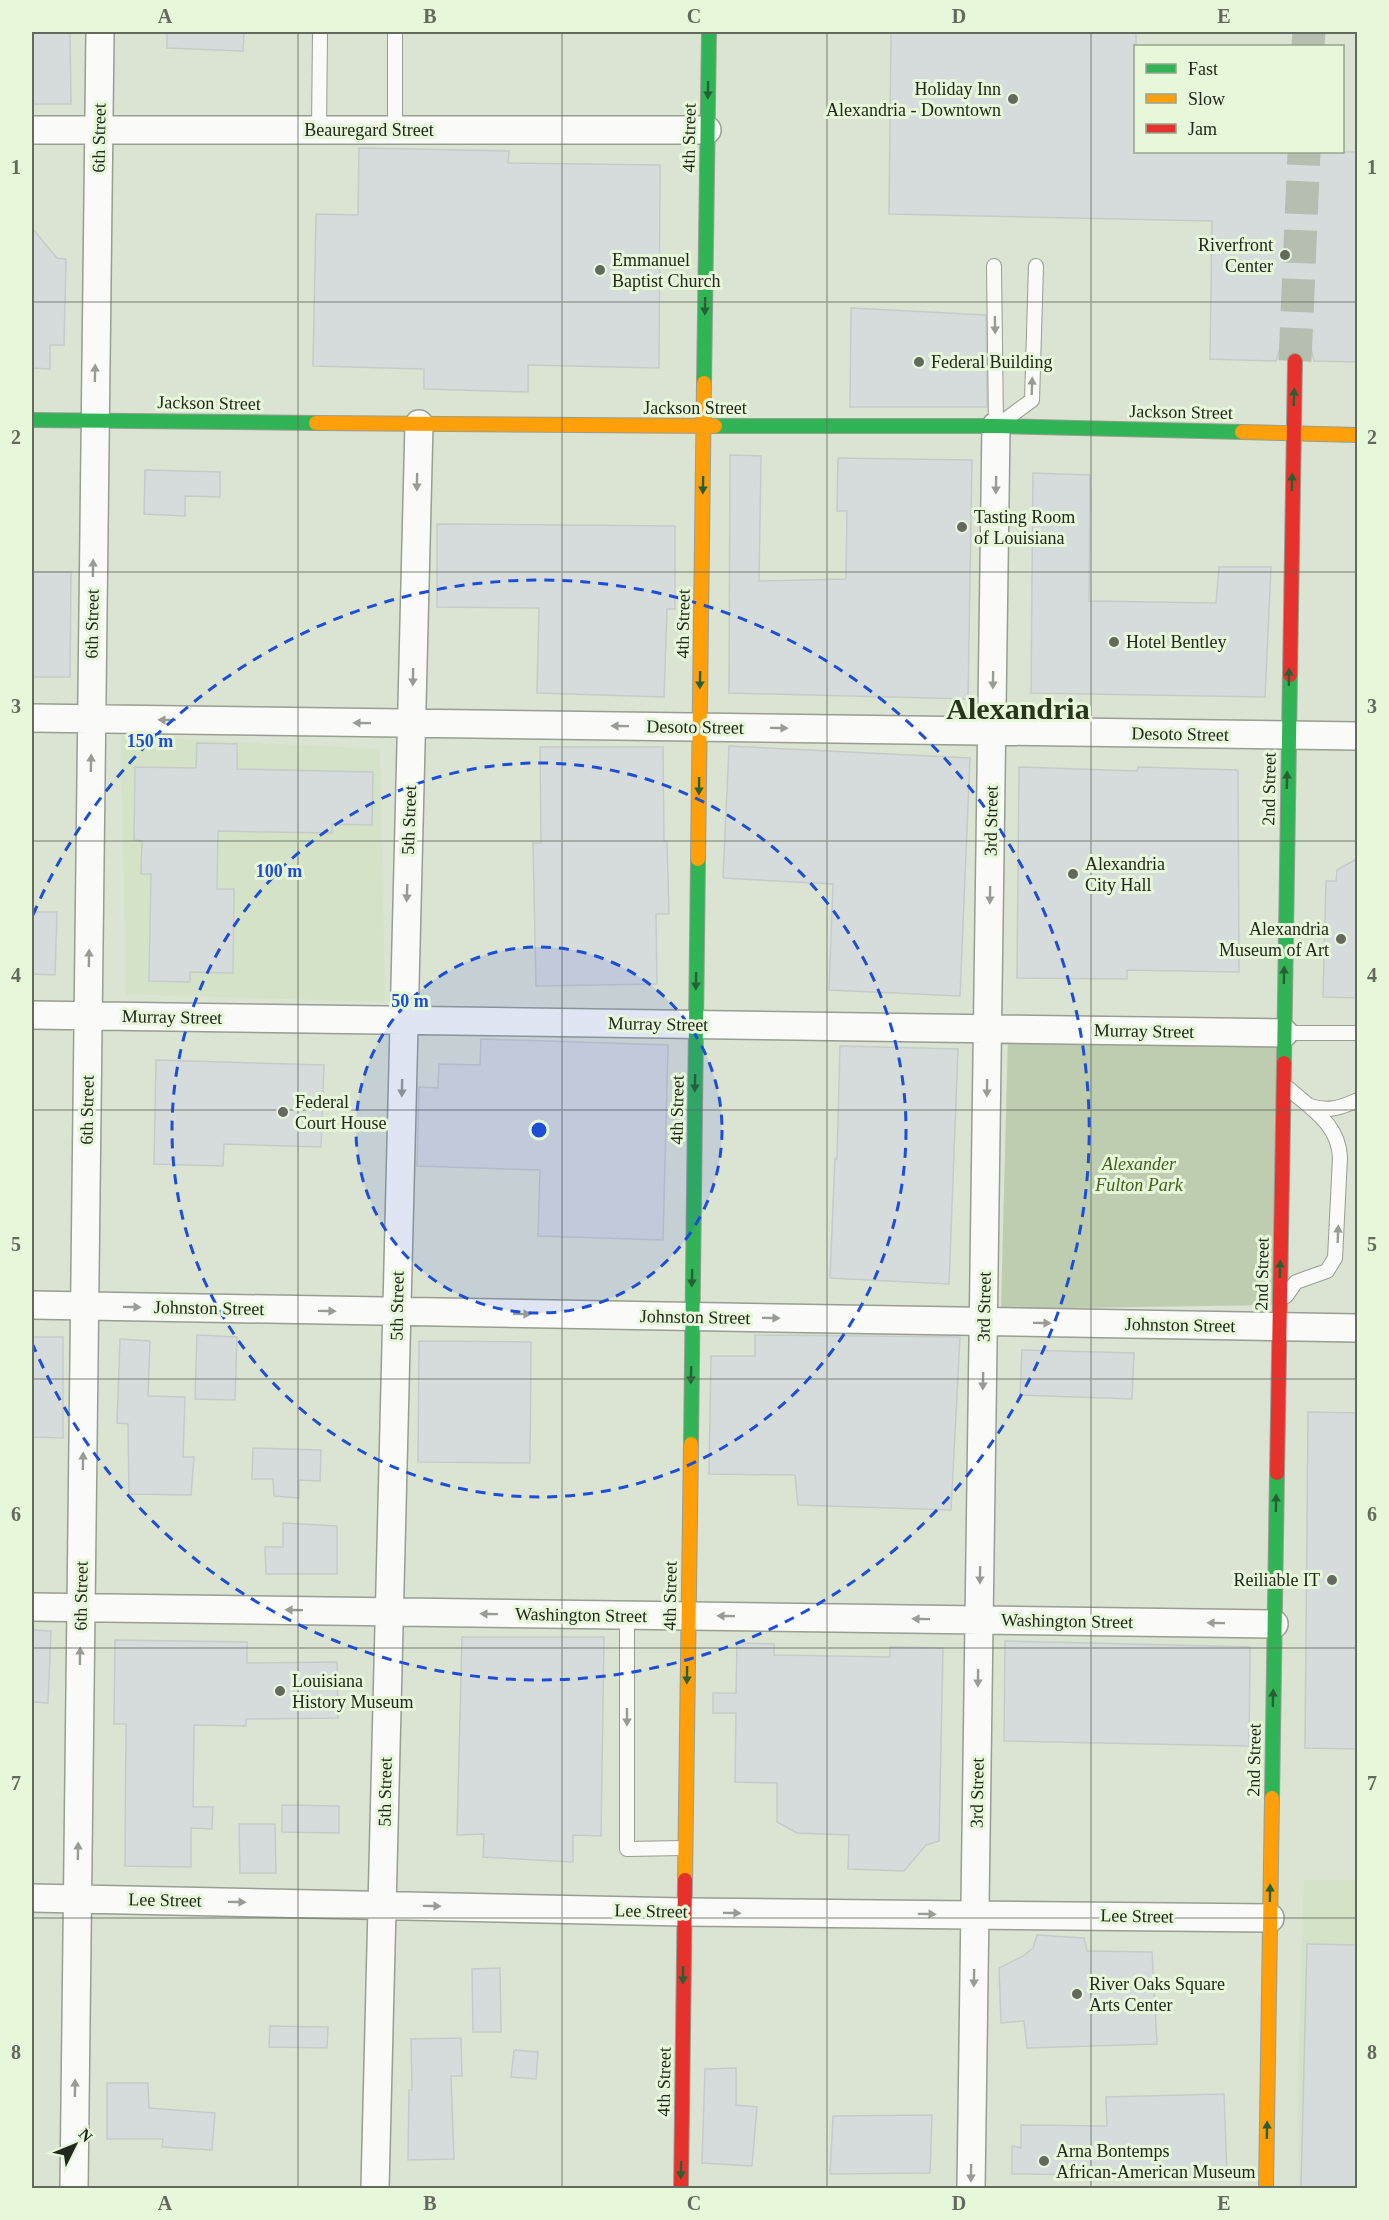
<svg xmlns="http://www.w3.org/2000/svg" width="1389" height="2220" viewBox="0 0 1389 2220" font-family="'Times New Roman',serif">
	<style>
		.built { fill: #d4e2c7 }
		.green { fill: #becdb0 }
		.building { fill: #d6dcdc; stroke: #c6cbc9; stroke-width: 1.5 }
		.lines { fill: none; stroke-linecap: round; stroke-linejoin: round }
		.secondary-tunnel { stroke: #b6beaf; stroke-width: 33; stroke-dasharray: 33 16; stroke-linecap: butt }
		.lane-casing { stroke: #979e92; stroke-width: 16 }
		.street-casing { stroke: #979e92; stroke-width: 30 }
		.fast-casing { stroke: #979e92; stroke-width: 16 }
		.slow-casing { stroke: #979e92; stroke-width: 16 }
		.jam-casing { stroke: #979e92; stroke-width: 16 }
		.lane { stroke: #fafbf8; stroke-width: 14 }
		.street { stroke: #fafbf8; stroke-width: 27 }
		.fast { stroke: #30b455; stroke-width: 14 }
		.slow { stroke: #ff9f0a; stroke-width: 14 }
		.jam { stroke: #e5322d; stroke-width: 14 }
		.oneway { fill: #286033 }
		.oneway2 { fill: #999c95 }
		.grid { fill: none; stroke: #63695d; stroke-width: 1.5; stroke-opacity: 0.55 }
		.ring { fill: none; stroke: #1d4ed8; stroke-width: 3; stroke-dasharray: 10 8 }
		.poi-dot { fill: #63695d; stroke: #e7f7d9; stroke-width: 2 }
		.labels { text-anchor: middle; stroke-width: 6; stroke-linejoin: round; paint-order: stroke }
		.poi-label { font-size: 18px; fill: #22281d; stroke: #e7f7d9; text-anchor: start }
		.street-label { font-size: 18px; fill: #22281d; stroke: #e7f7d9 }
		.park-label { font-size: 18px; font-style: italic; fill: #425f1e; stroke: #e7f7d9 }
		.town-label { font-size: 30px; font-weight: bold; fill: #28341c; stroke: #e7f7d9 }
		.centre { fill: #1d4ed8; stroke: #e7f7d9; stroke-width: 3 }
		.ring-label { font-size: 18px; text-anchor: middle; font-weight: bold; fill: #1d4ed8; stroke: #e7f7d9; stroke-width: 6; stroke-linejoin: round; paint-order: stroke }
		.neatline { fill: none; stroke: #63695d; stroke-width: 2 }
		.grid-label { font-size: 20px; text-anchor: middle; font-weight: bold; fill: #63695d }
	</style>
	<rect width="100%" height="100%" fill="#dbe3d3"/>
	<path class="built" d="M 121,736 L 380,749 L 385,1002 L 126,994 Z
		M 1304,1880 L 1357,1880 L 1357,2188 L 1299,2188 L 1298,2081 Z"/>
	<path class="green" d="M 1008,1035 L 1280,1036 L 1273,1305 L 1001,1309 Z"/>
	<path class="building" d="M 32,32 L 70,32 L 71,104 L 32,104 Z
		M 167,32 L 244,32 L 243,51 L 167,48 Z
		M 891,32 L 1136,32 L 1136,152 L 1358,152 L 1358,362 L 1314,361 L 1312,352 L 1305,345 L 1295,342 L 1286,344 L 1279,351 L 1276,361 L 1210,359 L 1212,221 L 889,214 Z
		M 359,148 L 509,151 L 508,163 L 660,165 L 659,368 L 528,365 L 528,392 L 424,389 L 424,369 L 313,366 L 316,214 L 358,215 Z
		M 32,228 L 57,258 L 66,259 L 64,345 L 50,345 L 50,369 L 32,368 Z
		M 851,308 L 986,315 L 987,407 L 850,407 Z
		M 730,455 L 761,456 L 759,581 L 846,579 L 847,511 L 837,511 L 838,458 L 972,460 L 968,699 L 729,693 Z
		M 145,470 L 220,472 L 220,497 L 185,496 L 185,516 L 144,514 Z
		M 1033,473 L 1090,475 L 1089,601 L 1216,603 L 1219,567 L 1271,567 L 1265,697 L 1031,693 Z
		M 437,524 L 675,526 L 675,609 L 667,609 L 664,697 L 537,693 L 539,608 L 437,607 Z
		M 32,572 L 71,572 L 70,677 L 32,677 Z
		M 197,743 L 237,744 L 237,769 L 373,772 L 372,825 L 332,824 L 332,833 L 218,831 L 217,889 L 234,889 L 233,973 L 190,972 L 190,982 L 149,981 L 151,874 L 141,874 L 142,841 L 134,840 L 135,767 L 196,768 Z
		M 729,746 L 970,758 L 960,996 L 829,990 L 833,884 L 723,878 Z
		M 540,747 L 663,747 L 664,841 L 667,841 L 669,914 L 656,914 L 657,984 L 536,986 L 533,843 L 541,843 Z
		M 1019,767 L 1137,771 L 1138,767 L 1238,770 L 1239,972 L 1127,970 L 1127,979 L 1017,978 Z
		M 1358,858 L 1358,998 L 1323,997 L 1326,881 L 1336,881 L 1337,870 Z
		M 32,912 L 57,912 L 55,975 L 32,974 Z
		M 481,1039 L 668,1045 L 663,1240 L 538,1236 L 540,1170 L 417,1166 L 419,1087 L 438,1088 L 439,1064 L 480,1065 Z
		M 840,1046 L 958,1049 L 949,1284 L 830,1278 L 835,1158 L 837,1159 Z
		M 156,1060 L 324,1065 L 321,1147 L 224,1144 L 223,1166 L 154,1164 Z
		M 197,1335 L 237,1337 L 235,1400 L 195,1399 Z
		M 755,1335 L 960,1337 L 951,1510 L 798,1505 L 795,1475 L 709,1474 L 711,1356 L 755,1356 Z
		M 32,1337 L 63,1337 L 63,1438 L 32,1437 Z
		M 120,1339 L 150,1341 L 148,1396 L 185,1397 L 183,1457 L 194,1457 L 191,1495 L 129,1494 L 128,1424 L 117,1423 Z
		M 419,1341 L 531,1342 L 530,1463 L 418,1462 Z
		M 1022,1350 L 1134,1353 L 1132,1399 L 1020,1395 Z
		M 1308,1412 L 1358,1413 L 1358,1749 L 1305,1748 Z
		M 253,1448 L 321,1450 L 320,1481 L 299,1480 L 299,1498 L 274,1496 L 273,1479 L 252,1479 Z
		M 283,1523 L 337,1526 L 337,1574 L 266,1574 L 265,1547 L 283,1547 Z
		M 32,1630 L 51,1631 L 48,1703 L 32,1702 Z
		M 462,1637 L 604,1637 L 601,1836 L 573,1835 L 573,1862 L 483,1857 L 484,1834 L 457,1835 Z
		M 115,1640 L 247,1642 L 247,1663 L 337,1662 L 338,1718 L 246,1719 L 246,1726 L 194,1725 L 193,1807 L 213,1807 L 212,1829 L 191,1828 L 191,1867 L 125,1866 L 126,1724 L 114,1724 Z
		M 1005,1641 L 1250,1647 L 1249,1746 L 1004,1741 Z
		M 737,1643 L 774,1644 L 774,1655 L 890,1657 L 890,1647 L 943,1648 L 939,1841 L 926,1845 L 904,1871 L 848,1869 L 849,1835 L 797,1833 L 777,1822 L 777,1783 L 735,1782 L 736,1713 L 713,1713 L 713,1693 L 736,1693 Z
		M 282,1805 L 339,1806 L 339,1833 L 282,1832 Z
		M 239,1824 L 275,1824 L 276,1873 L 240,1873 Z
		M 1037,1935 L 1084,1938 L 1087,1951 L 1152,1952 L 1157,2044 L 1027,2048 L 1024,2021 L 1001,2023 L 999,1968 L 1023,1956 L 1033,1948 Z
		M 1307,1944 L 1358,1945 L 1358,2188 L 1301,2188 Z
		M 500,1968 L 501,2032 L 473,2032 L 472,1969 Z
		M 270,2026 L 328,2027 L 327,2048 L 269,2047 Z
		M 461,2038 L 462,2076 L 451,2076 L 454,2159 L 408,2160 L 409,2090 L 412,2090 L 411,2039 Z
		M 514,2050 L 538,2052 L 536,2079 L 511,2077 Z
		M 736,2068 L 736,2105 L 757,2107 L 752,2166 L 702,2163 L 705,2069 Z
		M 107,2083 L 148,2083 L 149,2108 L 215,2113 L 212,2150 L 162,2147 L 163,2139 L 107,2139 Z
		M 1224,2094 L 1227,2175 L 1109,2178 L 1109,2175 L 1012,2174 L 1012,2146 L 1021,2148 L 1021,2125 L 1107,2126 L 1106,2097 Z
		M 932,2115 L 930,2173 L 830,2174 L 833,2116 Z"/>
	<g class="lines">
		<path class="secondary-tunnel" d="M 1308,46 L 1309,32
			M 1295,361 L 1304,152"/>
		<defs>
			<path id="lane" d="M 319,130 L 320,32
				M 395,130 L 395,32
				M 994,266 L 996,426
				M 1005,420 L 1032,400 L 1036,266
				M 1284,1033 L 1358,1033
				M 1310,1106 C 1328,1112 1340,1108 1358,1100
				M 1286,1296 L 1296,1282 L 1327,1271 L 1335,1258 L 1340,1158 C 1339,1124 1311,1109 1288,1088
				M 627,1617 L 627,1849 L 684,1848"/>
			<path id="street" d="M 32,130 L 707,130
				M 32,718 L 1358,736
				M 32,1015 L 1284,1033
				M 32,1305 L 1358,1328
				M 32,1607 L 1274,1624
				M 32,1898 L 684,1912 L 1270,1918
				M 74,2188 L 100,32
				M 375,2188 L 419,424
				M 971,2188 L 996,426"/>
			<path id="fast" d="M 704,383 L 709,32
				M 32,420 L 316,423
				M 715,426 L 996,426 L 1242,432
				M 1284,1063 L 1290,675
				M 691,1444 L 698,859
				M 1272,1798 L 1277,1473"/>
			<path id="slow" d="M 316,423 L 715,426
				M 1242,432 L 1358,435
				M 698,859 L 704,383
				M 685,1880 L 691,1444
				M 1266,2188 L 1272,1798"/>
			<path id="jam" d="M 1290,675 L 1295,361
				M 1277,1473 L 1284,1063
				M 681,2188 L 685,1880"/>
		</defs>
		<use href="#lane" class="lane-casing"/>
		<use href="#street" class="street-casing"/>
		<use href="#fast" class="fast-casing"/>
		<use href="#slow" class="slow-casing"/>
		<use href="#jam" class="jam-casing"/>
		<use href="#lane" class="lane"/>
		<use href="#street" class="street"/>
		<use href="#fast" class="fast"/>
		<use href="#slow" class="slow"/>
		<use href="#jam" class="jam"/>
	</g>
	<defs><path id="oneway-solid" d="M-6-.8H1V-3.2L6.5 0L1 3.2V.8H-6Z" transform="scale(1.5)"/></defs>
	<g class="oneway">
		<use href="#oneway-solid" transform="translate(708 90) rotate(91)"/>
		<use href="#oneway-solid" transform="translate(705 306) rotate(91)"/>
		<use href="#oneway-solid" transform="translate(1294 397) rotate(-88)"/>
		<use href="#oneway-solid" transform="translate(1292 482) rotate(-89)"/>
		<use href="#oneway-solid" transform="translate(703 485) rotate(91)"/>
		<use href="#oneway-solid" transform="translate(1289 677) rotate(-89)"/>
		<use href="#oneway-solid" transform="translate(700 680) rotate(91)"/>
		<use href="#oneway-solid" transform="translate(1287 780) rotate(-89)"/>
		<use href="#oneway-solid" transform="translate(699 786) rotate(91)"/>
		<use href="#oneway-solid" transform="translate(1284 975) rotate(-89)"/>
		<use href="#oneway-solid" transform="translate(696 981) rotate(91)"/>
		<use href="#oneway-solid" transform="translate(695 1083) rotate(91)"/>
		<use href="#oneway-solid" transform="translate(1280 1269) rotate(-89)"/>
		<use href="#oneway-solid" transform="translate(692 1278) rotate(91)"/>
		<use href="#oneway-solid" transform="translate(691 1375) rotate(91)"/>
		<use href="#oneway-solid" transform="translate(1276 1503) rotate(-89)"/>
		<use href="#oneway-solid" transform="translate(687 1675) rotate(91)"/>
		<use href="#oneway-solid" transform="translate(1273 1698) rotate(-89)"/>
		<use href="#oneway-solid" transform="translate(1270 1893) rotate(-89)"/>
		<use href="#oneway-solid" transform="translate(683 1975) rotate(91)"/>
		<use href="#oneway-solid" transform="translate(1267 2130) rotate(-89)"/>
		<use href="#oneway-solid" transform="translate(681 2170) rotate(91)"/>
	</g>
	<g class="oneway2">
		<use href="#oneway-solid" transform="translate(995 325) rotate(89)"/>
		<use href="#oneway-solid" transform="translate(95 373) rotate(-89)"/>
		<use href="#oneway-solid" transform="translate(1032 386) rotate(-88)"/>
		<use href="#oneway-solid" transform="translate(417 482) rotate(91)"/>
		<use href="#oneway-solid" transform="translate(996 485) rotate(91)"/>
		<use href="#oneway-solid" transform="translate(93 568) rotate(-89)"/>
		<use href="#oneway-solid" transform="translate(413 677) rotate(91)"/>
		<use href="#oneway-solid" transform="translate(993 680) rotate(91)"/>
		<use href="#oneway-solid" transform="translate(167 720) rotate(-179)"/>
		<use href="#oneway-solid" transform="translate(362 723) rotate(-179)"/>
		<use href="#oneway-solid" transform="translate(620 726) rotate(-179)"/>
		<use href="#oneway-solid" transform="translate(779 728) rotate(1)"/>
		<use href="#oneway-solid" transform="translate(91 763) rotate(-89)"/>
		<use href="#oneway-solid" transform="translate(407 893) rotate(92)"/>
		<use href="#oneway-solid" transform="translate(990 895) rotate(91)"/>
		<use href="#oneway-solid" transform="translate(89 958) rotate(-89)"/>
		<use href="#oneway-solid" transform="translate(402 1088) rotate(91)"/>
		<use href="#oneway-solid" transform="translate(987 1088) rotate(91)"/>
		<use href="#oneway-solid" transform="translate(1338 1234) rotate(-88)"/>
		<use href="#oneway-solid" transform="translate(132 1307) rotate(1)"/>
		<use href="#oneway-solid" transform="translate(327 1311) rotate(1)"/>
		<use href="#oneway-solid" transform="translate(522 1314) rotate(1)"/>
		<use href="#oneway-solid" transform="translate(771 1318) rotate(1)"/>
		<use href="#oneway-solid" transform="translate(1042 1323) rotate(1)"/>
		<use href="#oneway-solid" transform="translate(983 1381) rotate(91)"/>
		<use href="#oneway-solid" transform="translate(83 1461) rotate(-89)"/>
		<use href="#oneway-solid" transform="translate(980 1575) rotate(91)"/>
		<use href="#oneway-solid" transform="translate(294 1610) rotate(-179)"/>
		<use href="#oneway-solid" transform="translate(489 1614) rotate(-179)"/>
		<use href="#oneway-solid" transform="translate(726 1616) rotate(-179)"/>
		<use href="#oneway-solid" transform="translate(921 1619) rotate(-179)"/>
		<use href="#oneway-solid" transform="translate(1216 1623) rotate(-179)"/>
		<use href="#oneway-solid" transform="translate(80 1656) rotate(-89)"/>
		<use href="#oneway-solid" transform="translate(978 1678) rotate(91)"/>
		<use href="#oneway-solid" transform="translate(627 1717) rotate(90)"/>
		<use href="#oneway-solid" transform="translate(78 1851) rotate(-89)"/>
		<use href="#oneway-solid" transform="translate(237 1902) rotate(1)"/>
		<use href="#oneway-solid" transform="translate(432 1906) rotate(1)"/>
		<use href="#oneway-solid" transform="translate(732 1913) rotate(1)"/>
		<use href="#oneway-solid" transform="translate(927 1914) rotate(1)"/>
		<use href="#oneway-solid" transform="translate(974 1978) rotate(91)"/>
		<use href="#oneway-solid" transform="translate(75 2088) rotate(-89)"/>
		<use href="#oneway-solid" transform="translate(971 2173) rotate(91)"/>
	</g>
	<path class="grid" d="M 298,32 L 298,2188M 562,32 L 562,2188M 827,32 L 827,2188M 1091,32 L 1091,2188M 32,302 L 1358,302M 32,572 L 1358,572M 32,841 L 1358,841M 32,1110 L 1358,1110M 32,1379 L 1358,1379M 32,1648 L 1358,1648M 32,1918 L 1358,1918"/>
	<circle cx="539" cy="1130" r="183" fill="#1d4ed8" fill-opacity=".12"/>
	<g class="ring">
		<circle cx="539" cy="1130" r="183"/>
		<circle cx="539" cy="1130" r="367"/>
		<path d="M33 915A550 550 0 1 1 33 1345"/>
	</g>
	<g class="poi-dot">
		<circle cx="1013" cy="99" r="6"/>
		<circle cx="1285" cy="255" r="6"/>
		<circle cx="600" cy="270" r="6"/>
		<circle cx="919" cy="362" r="6"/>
		<circle cx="962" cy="527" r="6"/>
		<circle cx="1114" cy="642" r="6"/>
		<circle cx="1073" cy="874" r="6"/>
		<circle cx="1341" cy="939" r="6"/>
		<circle cx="283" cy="1112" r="6"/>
		<circle cx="1332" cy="1580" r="6"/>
		<circle cx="280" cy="1691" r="6"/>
		<circle cx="1077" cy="1994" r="6"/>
		<circle cx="1044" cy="2161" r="6"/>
	</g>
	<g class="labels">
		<g class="poi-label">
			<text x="1001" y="95" text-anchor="end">Holiday Inn<tspan x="1001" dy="21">Alexandria - Downtown</tspan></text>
			<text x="1273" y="251" text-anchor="end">Riverfront<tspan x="1273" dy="21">Center</tspan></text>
			<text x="612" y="266">Emmanuel<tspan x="612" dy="21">Baptist Church</tspan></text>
			<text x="931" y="368">Federal Building</text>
			<text x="974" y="523">Tasting Room<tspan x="974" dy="21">of Louisiana</tspan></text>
			<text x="1126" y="648">Hotel Bentley</text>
			<text x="1085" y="870">Alexandria<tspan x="1085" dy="21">City Hall</tspan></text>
			<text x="1329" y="935" text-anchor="end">Alexandria<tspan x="1329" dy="21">Museum of Art</tspan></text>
			<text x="295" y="1108">Federal<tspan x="295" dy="21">Court House</tspan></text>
			<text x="1320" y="1586" text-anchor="end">Reiliable IT</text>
			<text x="292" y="1687">Louisiana<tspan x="292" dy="21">History Museum</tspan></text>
			<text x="1089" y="1990">River Oaks Square<tspan x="1089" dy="21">Arts Center</tspan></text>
			<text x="1056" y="2157">Arna Bontemps<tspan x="1056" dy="21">African-American Museum</tspan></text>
		</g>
		<g class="street-label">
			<text x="369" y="136">Beauregard Street</text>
			<text transform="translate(99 138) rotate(-89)" y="6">6th Street</text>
			<text transform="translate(689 138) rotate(-89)" y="6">4th Street</text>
			<text transform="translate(209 403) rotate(1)" y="6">Jackson Street</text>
			<text x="695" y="414">Jackson Street</text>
			<text transform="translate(1181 412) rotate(1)" y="6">Jackson Street</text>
			<text transform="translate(92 624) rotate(-89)" y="6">6th Street</text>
			<text transform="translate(683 624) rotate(-89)" y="6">4th Street</text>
			<text transform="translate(695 727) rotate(1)" y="6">Desoto Street</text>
			<text transform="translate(1180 734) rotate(1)" y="6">Desoto Street</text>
			<text transform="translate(1269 789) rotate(-89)" y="6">2nd Street</text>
			<text transform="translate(409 820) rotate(-88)" y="6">5th Street</text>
			<text transform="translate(991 821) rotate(-89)" y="6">3rd Street</text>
			<text transform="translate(172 1017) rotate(1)" y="6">Murray Street</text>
			<text transform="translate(658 1024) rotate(1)" y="6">Murray Street</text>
			<text transform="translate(1144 1031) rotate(1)" y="6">Murray Street</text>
			<text transform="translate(87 1110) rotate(-89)" y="6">6th Street</text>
			<text transform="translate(677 1110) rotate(-89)" y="6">4th Street</text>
			<text transform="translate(1262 1274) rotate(-89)" y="6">2nd Street</text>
			<text transform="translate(397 1306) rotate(-89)" y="6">5th Street</text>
			<text transform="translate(984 1307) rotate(-89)" y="6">3rd Street</text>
			<text transform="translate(209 1308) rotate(1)" y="6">Johnston Street</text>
			<text transform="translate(695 1317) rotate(1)" y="6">Johnston Street</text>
			<text transform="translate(1180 1325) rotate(1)" y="6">Johnston Street</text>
			<text transform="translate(81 1596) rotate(-89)" y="6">6th Street</text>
			<text transform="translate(670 1596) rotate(-89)" y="6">4th Street</text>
			<text transform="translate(581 1615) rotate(1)" y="6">Washington Street</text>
			<text transform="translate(1067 1621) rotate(1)" y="6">Washington Street</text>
			<text transform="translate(1254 1760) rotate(-89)" y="6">2nd Street</text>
			<text transform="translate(385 1792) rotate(-89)" y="6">5th Street</text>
			<text transform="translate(977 1793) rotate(-89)" y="6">3rd Street</text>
			<text transform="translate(165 1900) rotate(1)" y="6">Lee Street</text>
			<text transform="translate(651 1911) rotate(1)" y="6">Lee Street</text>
			<text transform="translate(1137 1916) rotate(1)" y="6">Lee Street</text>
			<text transform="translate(664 2082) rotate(-89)" y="6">4th Street</text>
		</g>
		<g class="park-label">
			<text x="1139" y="1170">Alexander<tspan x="1139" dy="21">Fulton Park</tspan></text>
		</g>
		<g class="town-label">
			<text x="1018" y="719">Alexandria</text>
		</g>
	</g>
	<circle cx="539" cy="1130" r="9" class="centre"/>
	<g class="ring-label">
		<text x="150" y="747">150 m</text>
		<text x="279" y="877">100 m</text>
		<text x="410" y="1007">50 m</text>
	</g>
	<rect width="1389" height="2220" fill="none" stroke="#e7f7d9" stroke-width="66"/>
	<rect x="1134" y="45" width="210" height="108" fill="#e7f7d9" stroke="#98a48e" stroke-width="1.5"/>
	<rect x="1146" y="64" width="30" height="9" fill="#30b455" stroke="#98a48e" stroke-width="1.5"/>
	<text x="1188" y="75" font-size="18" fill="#22281d">Fast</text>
	<rect x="1146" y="94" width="30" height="9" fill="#ff9f0a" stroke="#98a48e" stroke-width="1.5"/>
	<text x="1188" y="105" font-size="18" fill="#22281d">Slow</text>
	<rect x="1146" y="124" width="30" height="9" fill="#e5322d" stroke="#98a48e" stroke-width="1.5"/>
	<text x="1188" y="135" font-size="18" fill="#22281d">Jam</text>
	<g transform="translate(75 2145) rotate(47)" stroke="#e7f7d9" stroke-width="4.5" paint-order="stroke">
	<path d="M0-4.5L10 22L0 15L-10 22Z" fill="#22281d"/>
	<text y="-9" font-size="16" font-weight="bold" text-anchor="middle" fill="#22281d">N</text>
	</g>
	<rect x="33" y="33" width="1323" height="2154" class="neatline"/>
	<g class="grid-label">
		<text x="165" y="23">A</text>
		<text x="430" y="23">B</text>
		<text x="694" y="23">C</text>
		<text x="959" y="23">D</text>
		<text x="1224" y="23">E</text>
		<text x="16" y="174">1</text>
		<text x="1372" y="174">1</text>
		<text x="16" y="444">2</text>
		<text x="1372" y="444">2</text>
		<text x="16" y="713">3</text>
		<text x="1372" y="713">3</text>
		<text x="16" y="982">4</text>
		<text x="1372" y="982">4</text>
		<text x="16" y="1251">5</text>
		<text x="1372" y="1251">5</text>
		<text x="16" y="1521">6</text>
		<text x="1372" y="1521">6</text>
		<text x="16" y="1790">7</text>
		<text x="1372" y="1790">7</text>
		<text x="16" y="2059">8</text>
		<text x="1372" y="2059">8</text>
		<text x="165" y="2210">A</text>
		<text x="430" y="2210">B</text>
		<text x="694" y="2210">C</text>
		<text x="959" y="2210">D</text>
		<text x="1224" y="2210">E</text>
	</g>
</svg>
